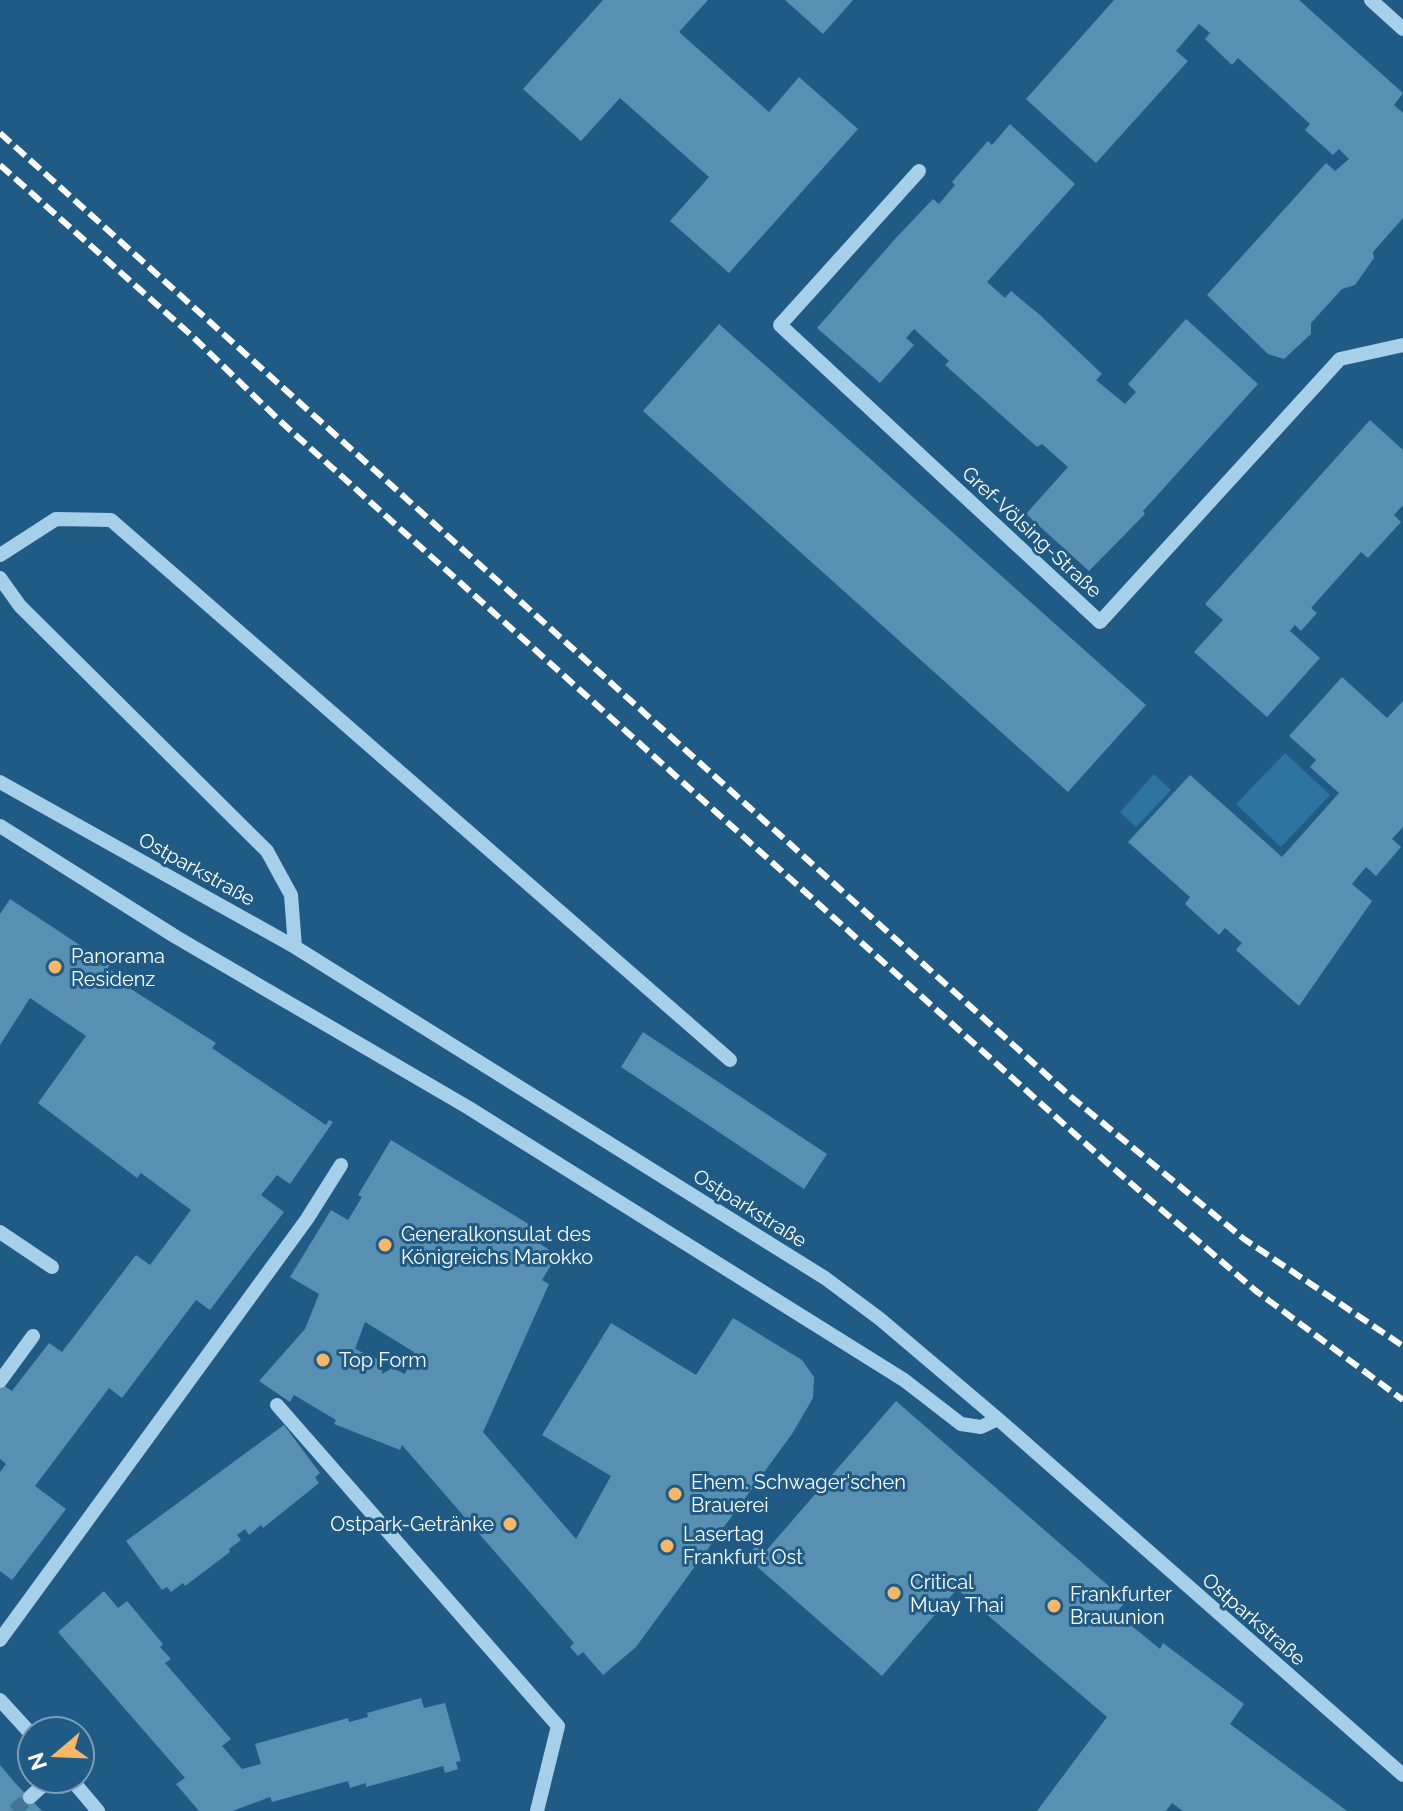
<svg xmlns="http://www.w3.org/2000/svg" width="1403" height="1811" viewBox="0 0 1403 1811" font-family="Raleway,sans-serif">
	<style>
		.green { fill: #2e74a0 }
		.building { fill: #5890b4; fill-rule: evenodd }
		.lines { fill: none; stroke-linecap: round; stroke-linejoin: round }
		.minor-tunnel { stroke: #417496; stroke-width: 14; stroke-dasharray: 14 7; stroke-linecap: butt }
		.minor { stroke: #a6cfea; stroke-width: 14 }
		.rail { stroke: #fff; stroke-width: 6; stroke-dasharray: 14 6; stroke-linecap: butt }
		.poi-dot { fill: #f8b766; stroke: #1f5b84; stroke-width: 3 }
		.labels { text-anchor: middle; stroke-width: 6; stroke-linejoin: round; paint-order: stroke }
		.street-label { font-size: 20px; fill: #fff; stroke: #1f5b84 }
		.poi-label { font-size: 20px; fill: #fff; stroke: #1f5b84; text-anchor: start }
	</style>
	<rect width="100%" height="100%" fill="#1f5b84"/>
	<path class="green" d="M 1285,753 L 1330,795 L 1281,847 L 1236,804 Z
		M 1154,774 L 1171,790 L 1136,827 L 1120,812 Z"/>
	<path class="building" d="M 603,0 L 708,0 L 679,32 L 769,112 L 799,77 L 858,129 L 729,273 L 670,221 L 709,177 L 620,98 L 581,141 L 523,89 Z
		M 785,0 L 853,0 L 823,34 Z
		M 1114,0 L 1299,0 L 1403,93 L 1394,105 L 1403,113 L 1403,218 L 1373,252 L 1374,258 L 1355,285 L 1342,289 L 1311,323 L 1311,334 L 1284,359 L 1268,354 L 1207,295 L 1326,163 L 1335,171 L 1349,159 L 1339,149 L 1333,155 L 1305,130 L 1310,124 L 1238,58 L 1232,65 L 1205,39 L 1210,33 L 1199,24 L 1176,51 L 1188,61 L 1096,163 L 1026,99 Z
		M 1010,124 L 1075,184 L 987,282 L 1005,298 L 1011,291 L 1040,315 L 1102,374 L 1096,380 L 1125,404 L 1136,392 L 1128,384 L 1186,319 L 1258,384 L 1143,511 L 1145,514 L 1089,571 L 1026,514 L 1068,467 L 1042,444 L 1037,447 L 945,365 L 949,361 L 914,329 L 906,338 L 914,345 L 880,383 L 817,328 L 895,239 L 933,199 L 939,204 L 955,185 L 952,182 L 988,141 L 992,145 Z
		M 719,324 L 1146,705 L 1068,792 L 643,411 Z
		M 1370,420 L 1403,450 L 1403,505 L 1394,515 L 1401,522 L 1368,558 L 1361,552 L 1311,608 L 1317,613 L 1301,631 L 1295,625 L 1290,631 L 1320,658 L 1267,717 L 1194,652 L 1223,620 L 1205,604 Z
		M 1342,677 L 1387,718 L 1403,701 L 1403,827 L 1392,839 L 1401,847 L 1376,876 L 1366,867 L 1352,884 L 1372,901 L 1299,1006 L 1236,950 L 1242,943 L 1225,928 L 1219,935 L 1185,904 L 1190,897 L 1128,842 L 1190,775 L 1282,857 L 1339,793 L 1310,767 L 1316,760 L 1289,736 Z
		M 10,899 L 110,965 L 108,968 L 123,978 L 120,982 L 216,1043 L 212,1048 L 326,1125 L 329,1120 L 333,1122 L 290,1184 L 277,1175 L 261,1195 L 284,1212 L 210,1310 L 196,1300 L 122,1398 L 109,1388 L 35,1486 L 66,1509 L 12,1580 L 0,1571 L 0,1472 L 6,1464 L 0,1459 L 0,1383 L 12,1391 L 49,1343 L 62,1352 L 136,1255 L 150,1265 L 191,1210 L 141,1173 L 137,1178 L 38,1103 L 86,1036 L 30,998 L 0,1045 L 0,914 Z
		M 643,1032 L 827,1154 L 804,1189 L 621,1067 Z
		M 391,1140 L 530,1225 L 525,1234 L 557,1255 L 542,1280 L 549,1284 L 483,1432 L 576,1539 L 611,1476 L 542,1435 L 611,1323 L 696,1375 L 733,1318 L 802,1360 L 814,1377 L 813,1398 L 792,1434 L 636,1647 L 603,1675 L 583,1652 L 578,1656 L 570,1647 L 574,1643 L 402,1445 L 400,1450 L 334,1424 L 336,1420 L 294,1395 L 290,1402 L 259,1381 L 305,1329 L 319,1294 L 290,1277 L 331,1210 L 348,1220 L 362,1197 L 358,1195 ZM 365,1322 L 414,1352 L 405,1374 L 392,1368 L 382,1374 L 382,1361 L 355,1349 Z
		M 896,1401 L 1126,1601 L 1116,1613 L 1160,1649 L 1163,1643 L 1244,1704 L 1230,1724 L 1347,1811 L 1183,1811 L 1172,1803 L 1166,1811 L 1037,1811 L 1107,1717 L 957,1589 L 882,1676 L 746,1557 L 757,1545 L 765,1552 Z
		M 284,1425 L 320,1473 L 315,1477 L 319,1483 L 263,1528 L 261,1525 L 249,1535 L 245,1529 L 237,1535 L 241,1540 L 229,1549 L 230,1552 L 185,1586 L 183,1583 L 171,1592 L 167,1587 L 162,1590 L 126,1541 Z
		M 104,1591 L 118,1608 L 127,1601 L 163,1644 L 160,1647 L 171,1659 L 165,1663 L 231,1739 L 222,1746 L 242,1769 L 261,1764 L 255,1744 L 348,1718 L 349,1722 L 368,1717 L 367,1713 L 421,1698 L 424,1708 L 445,1703 L 461,1761 L 456,1762 L 458,1769 L 445,1773 L 443,1766 L 366,1787 L 366,1783 L 350,1788 L 348,1781 L 272,1802 L 270,1797 L 232,1811 L 199,1811 L 176,1784 L 185,1778 L 58,1632 Z
		M 0,1765 L 16,1784 L 42,1811 L 0,1811 Z"/>
	<g class="lines">
		<path class="minor-tunnel" d="M 14,1811 L 30,1797"/>
		<path class="minor" d="M 1371,0 L 1403,29
			M 919,171 L 780,325 L 1100,622 L 1340,359 L 1403,345
			M 0,555 L 56,519 L 111,520 L 730,1060
			M 0,578 L 20,606 L 267,851 L 291,895 L 295,947
			M 0,782 L 295,947 L 825,1278 L 880,1319 L 998,1419 L 1403,1775
			M 0,826 L 176,937 L 469,1108 L 904,1380 L 961,1424 L 981,1427 L 998,1419
			M 0,1232 L 52,1267
			M 0,1381 L 33,1336
			M 277,1405 L 558,1726 L 537,1811
			M 0,1640 L 307,1219 L 341,1165
			M 0,1700 L 32,1735
			M 71,1779 L 98,1811
			M 30,1797 L 50,1779"/>
		<path class="rail" d="M 0,133 L 1070,1096 L 1244,1239 L 1403,1346
			M 0,165 L 191,335 L 279,420 L 1105,1161 L 1256,1291 L 1403,1400"/>
	</g>
	<g class="poi-dot">
		<circle cx="55" cy="967" r="8"/>
		<circle cx="385" cy="1245" r="8"/>
		<circle cx="323" cy="1360" r="8"/>
		<circle cx="675" cy="1494" r="8"/>
		<circle cx="510" cy="1524" r="8"/>
		<circle cx="667" cy="1546" r="8"/>
		<circle cx="894" cy="1593" r="8"/>
		<circle cx="1054" cy="1606" r="8"/>
	</g>
	<g class="labels">
		<g class="street-label">
			<text transform="translate(1032 532) rotate(43)" y="7">Gref-Völsing-Straße</text>
			<text transform="translate(197 869) rotate(29)" y="7">Ostparkstraße</text>
			<text transform="translate(750 1208) rotate(32)" y="7">Ostparkstraße</text>
			<text transform="translate(1254 1619) rotate(41)" y="7">Ostparkstraße</text>
		</g>
		<g class="poi-label">
			<text x="71" y="963">Panorama<tspan x="71" dy="23">Residenz</tspan></text>
			<text x="401" y="1241">Generalkonsulat des<tspan x="401" dy="23">Königreichs Marokko</tspan></text>
			<text x="339" y="1367">Top Form</text>
			<text x="691" y="1489">Ehem. Schwager'schen<tspan x="691" dy="23">Brauerei</tspan></text>
			<text x="494" y="1531" text-anchor="end">Ostpark-Getränke</text>
			<text x="683" y="1541">Lasertag<tspan x="683" dy="23">Frankfurt Ost</tspan></text>
			<text x="910" y="1589">Critical<tspan x="910" dy="23">Muay Thai</tspan></text>
			<text x="1070" y="1601">Frankfurter<tspan x="1070" dy="23">Brauunion</tspan></text>
		</g>
	</g>
	<g transform="translate(56 1755) rotate(251)"><circle r="38" fill="#1f5b84" stroke="#799db5" stroke-width="2"/>
	<path d="M0-6L14 30L0 20L-14 30Z" fill="#f8b766"/>
	<text y="-12" font-size="22" font-weight="bold" text-anchor="middle" fill="#ffffff">N</text>
	</g>
</svg>
